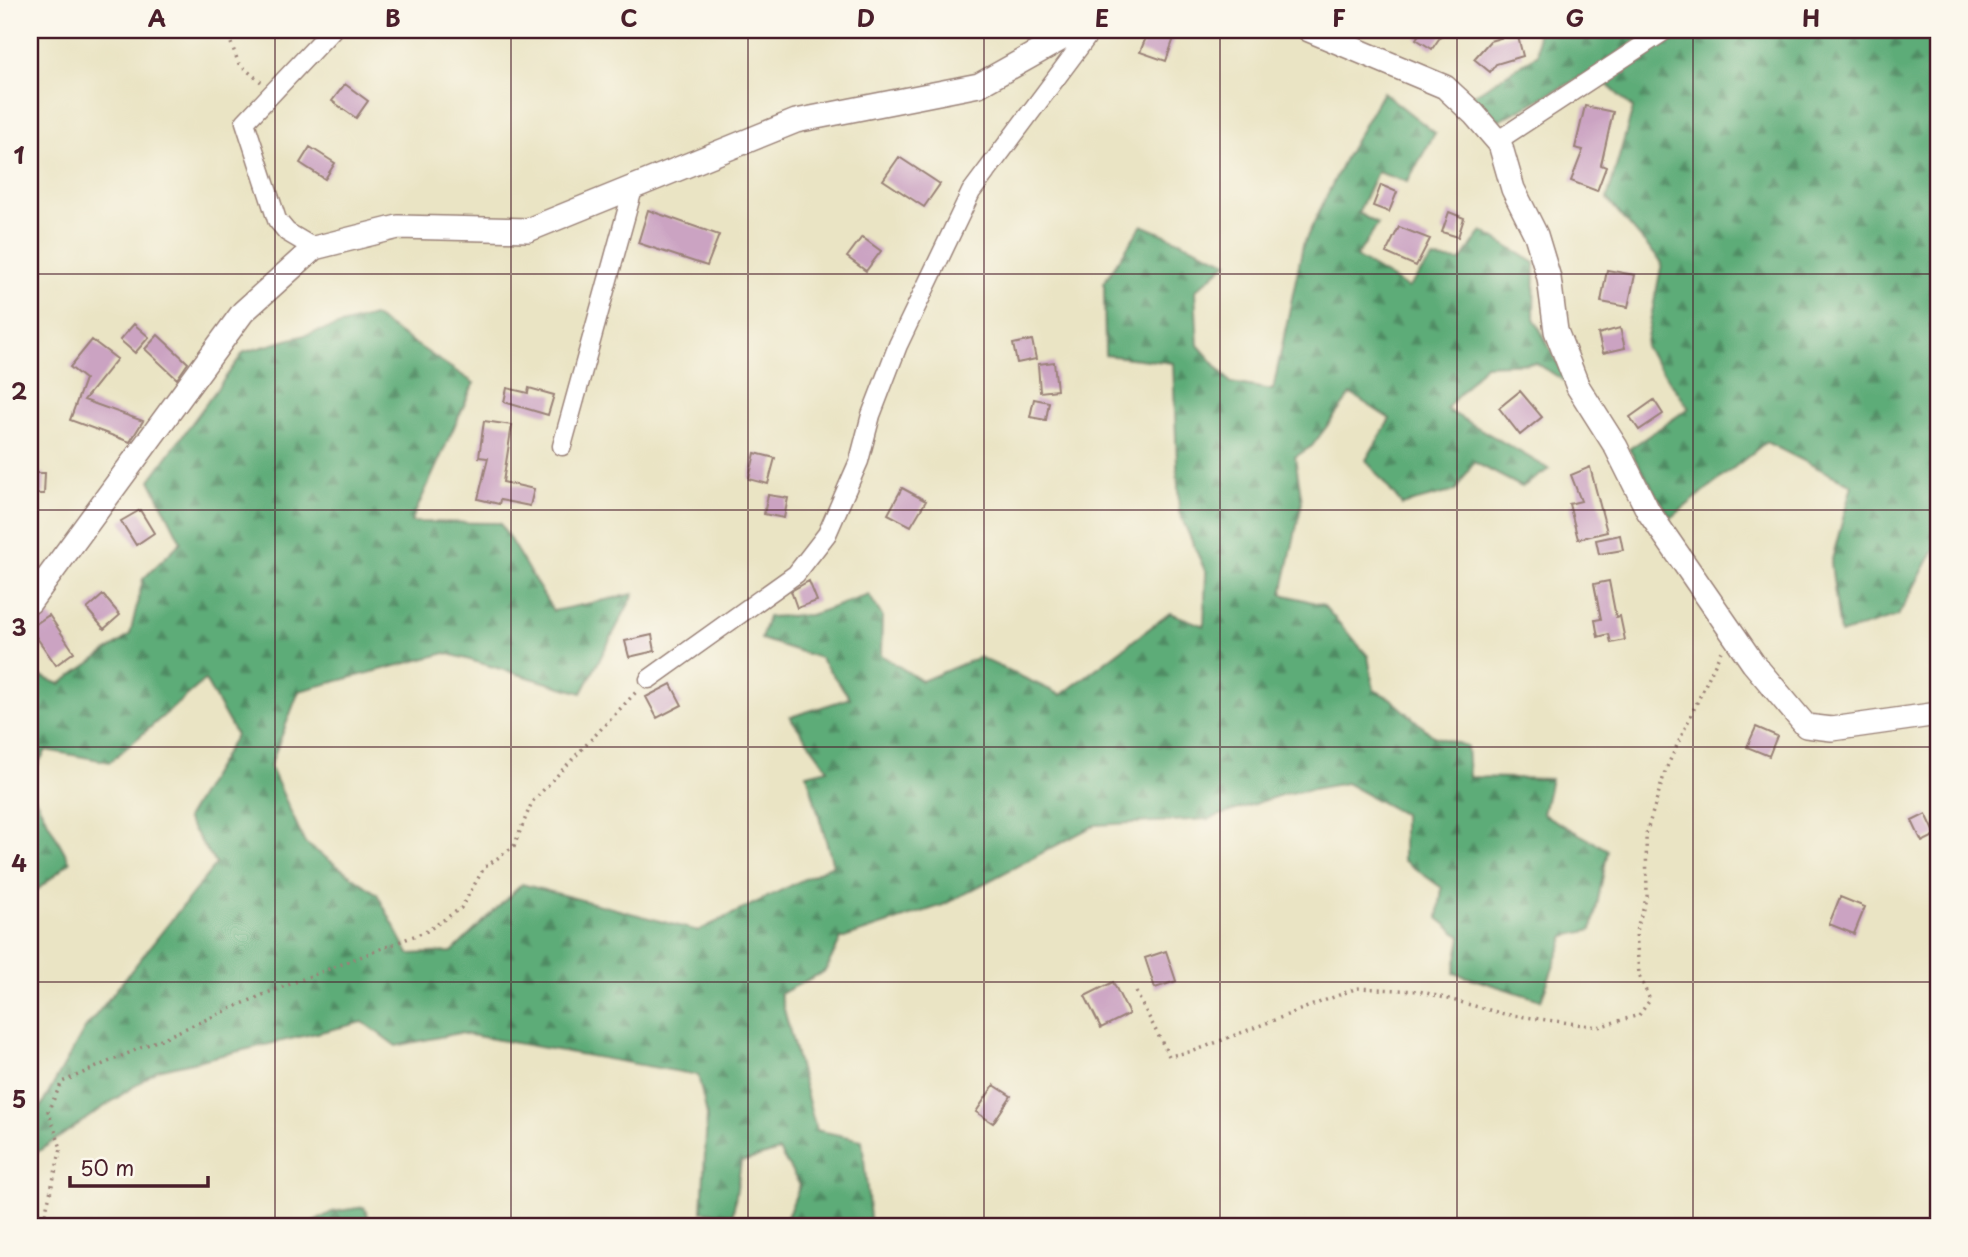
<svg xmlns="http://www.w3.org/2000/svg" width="1968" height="1257" viewBox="0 0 1968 1257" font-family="'Playpen Sans',sans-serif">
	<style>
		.forest { fill: url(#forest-firs); stroke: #546652; stroke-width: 2 }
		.building { fill: #cba3c2 }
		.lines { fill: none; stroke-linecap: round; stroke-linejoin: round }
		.minor-casing { stroke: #9a8278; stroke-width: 21 }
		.tertiary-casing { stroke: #9a8278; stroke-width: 26 }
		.path { stroke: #9a8278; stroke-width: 3.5; stroke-dasharray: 2 5; stroke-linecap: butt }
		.minor { stroke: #fff; stroke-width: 18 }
		.tertiary { stroke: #fff; stroke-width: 23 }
		.grid { fill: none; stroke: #4a1f2b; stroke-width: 2; stroke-opacity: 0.55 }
		.neatline { fill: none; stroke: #4a1f2b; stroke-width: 2.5 }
		.grid-label { font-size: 23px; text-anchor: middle; font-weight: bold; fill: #4a1f2b }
	</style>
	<defs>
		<pattern id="forest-firs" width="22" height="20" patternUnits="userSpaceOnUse" patternTransform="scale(1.75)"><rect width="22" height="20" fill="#5dac78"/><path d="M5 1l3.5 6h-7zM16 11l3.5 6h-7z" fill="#4f8b63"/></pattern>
	</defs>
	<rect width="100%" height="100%" fill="#fbf7ec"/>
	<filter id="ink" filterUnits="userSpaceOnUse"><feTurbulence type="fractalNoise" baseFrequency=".0143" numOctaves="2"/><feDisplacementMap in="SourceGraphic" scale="14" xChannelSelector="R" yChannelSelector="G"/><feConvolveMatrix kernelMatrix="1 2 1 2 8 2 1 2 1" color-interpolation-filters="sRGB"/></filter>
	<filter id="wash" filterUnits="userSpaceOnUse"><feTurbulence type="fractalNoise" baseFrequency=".00686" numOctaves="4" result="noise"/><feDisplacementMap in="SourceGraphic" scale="28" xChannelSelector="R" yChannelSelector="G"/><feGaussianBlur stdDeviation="1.57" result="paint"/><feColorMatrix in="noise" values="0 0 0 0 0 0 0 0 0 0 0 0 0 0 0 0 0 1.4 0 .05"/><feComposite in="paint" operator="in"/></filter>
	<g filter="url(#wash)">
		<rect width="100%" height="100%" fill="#eae4c4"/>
		<path class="forest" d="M 1537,30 L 1641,30 L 1639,38 L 1595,70 L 1500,120 L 1469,98 L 1538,54 Z
			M 1677,30 L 1938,30 L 1938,543 L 1898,616 L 1840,634 L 1831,563 L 1852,485 L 1766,442 L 1671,518 L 1629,449 L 1689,408 L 1645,347 L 1662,263 L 1607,199 L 1633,108 L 1602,80 Z
			M 1383,92 L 1435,133 L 1407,182 L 1377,172 L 1358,213 L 1378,224 L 1356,257 L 1408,288 L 1432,259 L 1461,261 L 1482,231 L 1535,263 L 1534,318 L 1568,383 L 1536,363 L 1485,365 L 1446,409 L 1549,469 L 1522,487 L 1474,462 L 1455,491 L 1402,505 L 1366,460 L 1390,419 L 1351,394 L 1312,446 L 1295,457 L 1302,502 L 1282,594 L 1323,605 L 1368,656 L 1374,690 L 1390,698 L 1433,736 L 1467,746 L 1469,777 L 1551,779 L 1543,814 L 1608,850 L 1592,930 L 1565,936 L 1541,1000 L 1454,973 L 1461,937 L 1438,918 L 1442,888 L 1403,860 L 1403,814 L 1346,783 L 1284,794 L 1209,819 L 1095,825 L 943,905 L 841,939 L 825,971 L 780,994 L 816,1130 L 862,1140 L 871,1227 L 783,1227 L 800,1185 L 779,1151 L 741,1162 L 733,1214 L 702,1212 L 707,1115 L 698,1075 L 459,1033 L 396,1046 L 363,1022 L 158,1070 L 30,1157 L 30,1126 L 84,1030 L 216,864 L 186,819 L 236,735 L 205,680 L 110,762 L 46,750 L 30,778 L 30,672 L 60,684 L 130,635 L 143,579 L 181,542 L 150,480 L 244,352 L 373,316 L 474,383 L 411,522 L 500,523 L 553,611 L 634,594 L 582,693 L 446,653 L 299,691 L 270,766 L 305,843 L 377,894 L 409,954 L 452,952 L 522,884 L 698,931 L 833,865 L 807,774 L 828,769 L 790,717 L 850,698 L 820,658 L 761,639 L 768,617 L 810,615 L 869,595 L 882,616 L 881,655 L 922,681 L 979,657 L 1061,695 L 1170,613 L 1204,626 L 1206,573 L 1179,512 L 1173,363 L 1105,355 L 1104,282 L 1142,225 L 1228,262 L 1195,291 L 1198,345 L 1231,383 L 1273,390 L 1303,245 L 1344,160 Z
			M 30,789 L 70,862 L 30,896 Z
			M 364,1207 L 373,1227 L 305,1227 L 332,1212 Z"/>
		<g id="blocks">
			<path class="building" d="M 1149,30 L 1175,35 L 1166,61 L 1140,52 Z
				M 1422,30 L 1445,30 L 1432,49 L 1416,39 Z
				M 1517,33 L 1523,56 L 1496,64 L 1490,72 L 1474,59 L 1490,41 Z
				M 345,84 L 368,101 L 356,118 L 332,101 Z
				M 1585,106 L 1613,112 L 1601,165 L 1606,167 L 1597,191 L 1571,181 L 1583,150 L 1575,148 Z
				M 310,147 L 335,163 L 325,179 L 300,163 Z
				M 899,157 L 940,184 L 924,207 L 883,180 Z
				M 1381,185 L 1397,192 L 1389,212 L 1373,206 Z
				M 648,210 L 719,235 L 707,266 L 638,243 Z
				M 1449,212 L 1464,218 L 1458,237 L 1442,232 Z
				M 1399,227 L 1430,239 L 1416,266 L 1386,253 Z
				M 862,237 L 881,251 L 866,271 L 847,257 Z
				M 1607,270 L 1635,275 L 1628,307 L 1601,302 Z
				M 134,324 L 149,337 L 135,353 L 120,340 Z
				M 1620,328 L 1625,348 L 1603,353 L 1598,334 Z
				M 158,335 L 188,363 L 177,379 L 145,349 Z
				M 92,340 L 117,359 L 84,400 L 143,421 L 130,442 L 70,420 L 85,379 L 70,367 Z
				M 1032,340 L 1036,359 L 1017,363 L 1013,344 Z
				M 1054,362 L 1057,390 L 1040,392 L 1038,364 Z
				M 507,388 L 528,393 L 529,388 L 554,395 L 548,415 L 504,402 Z
				M 1520,391 L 1542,417 L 1520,435 L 1499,408 Z
				M 1034,399 L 1049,402 L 1046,420 L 1030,417 Z
				M 1654,400 L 1663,414 L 1639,430 L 1630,417 Z
				M 484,421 L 512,425 L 503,482 L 534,489 L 530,506 L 500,500 L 499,504 L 478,499 L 488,458 L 479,457 Z
				M 755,453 L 775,458 L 768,484 L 749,479 Z
				M 1590,467 L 1607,532 L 1578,539 L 1569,504 L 1581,501 L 1571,475 Z
				M 30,473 L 45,473 L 44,494 L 30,494 Z
				M 902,488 L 926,501 L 911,526 L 888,514 Z
				M 768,495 L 788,498 L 784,518 L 764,514 Z
				M 140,510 L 154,533 L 136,545 L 121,521 Z
				M 1620,535 L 1623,550 L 1599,554 L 1596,540 Z
				M 809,581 L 817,601 L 797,608 L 791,591 Z
				M 1609,581 L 1616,617 L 1620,616 L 1625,640 L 1611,643 L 1609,634 L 1598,637 L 1595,620 L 1601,619 L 1594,584 Z
				M 103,595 L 120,615 L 104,629 L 87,609 Z
				M 49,615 L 74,652 L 56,665 L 30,628 Z
				M 652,635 L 655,651 L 629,657 L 625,641 Z
				M 671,684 L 682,705 L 657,718 L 646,697 Z
				M 1756,727 L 1777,736 L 1769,756 L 1747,747 Z
				M 1926,814 L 1936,835 L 1922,842 L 1912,821 Z
				M 1840,897 L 1865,907 L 1854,934 L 1829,924 Z
				M 1166,951 L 1176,981 L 1155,988 L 1145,958 Z
				M 1113,982 L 1129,1014 L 1101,1028 L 1085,996 Z
				M 994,1085 L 1011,1096 L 993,1123 L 976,1112 Z"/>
		</g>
	</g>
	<g filter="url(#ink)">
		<use href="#blocks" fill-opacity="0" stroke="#9a8278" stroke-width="2"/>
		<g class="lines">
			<defs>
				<path id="minor" d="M 1497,141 L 1666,30
					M 314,248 L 287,232 L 277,220 L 245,122 L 332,30
					M 562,446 L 633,189
					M 649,679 L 796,574 L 827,534 L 859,461 L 871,415 L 898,345 L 971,192 L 1092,30"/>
				<path id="tertiary" d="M 1309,30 L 1445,87 L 1474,114 L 1500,144 L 1513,189 L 1536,235 L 1549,278 L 1556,331 L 1578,387 L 1616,447 L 1648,511 L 1753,663 L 1806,726 L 1832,729 L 1938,714
					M 30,602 L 243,312 L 314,248 L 398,227 L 528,230 L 796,121 L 979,85 L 1077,30"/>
			</defs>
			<use href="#minor" class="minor-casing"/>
			<use href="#tertiary" class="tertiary-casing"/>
			<path class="path" d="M 226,30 L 239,64 L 261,82
				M 1136,992 L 1169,1056 L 1194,1051 L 1357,988 L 1419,991 L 1504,1014 L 1598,1027 L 1639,1015 L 1650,1000 L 1639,975 L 1636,931 L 1647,896 L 1646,834 L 1666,769 L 1721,651
				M 42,1227 L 61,1148 L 48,1111 L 62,1082 L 267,993 L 427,931 L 461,908 L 484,868 L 514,846 L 532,802 L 637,691"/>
			<use href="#minor" class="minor"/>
			<use href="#tertiary" class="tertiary"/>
		</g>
	</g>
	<path class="grid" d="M 275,30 L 275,1227M 511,30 L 511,1227M 748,30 L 748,1227M 984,30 L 984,1227M 1220,30 L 1220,1227M 1457,30 L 1457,1227M 1693,30 L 1693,1227M 30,274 L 1938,274M 30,510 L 1938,510M 30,747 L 1938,747M 30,982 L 1938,982"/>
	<rect width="1968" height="1257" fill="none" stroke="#fbf7ec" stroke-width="77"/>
	<path d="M70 1176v10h138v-10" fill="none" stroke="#4a1f2b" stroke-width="3.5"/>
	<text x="80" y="1176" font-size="21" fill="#4a1f2b" stroke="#fbf7ec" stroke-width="5" paint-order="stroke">50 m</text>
	<rect x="38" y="38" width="1892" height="1180" class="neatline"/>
	<g class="grid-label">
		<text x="157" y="27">A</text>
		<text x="393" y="27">B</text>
		<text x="629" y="27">C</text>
		<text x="866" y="27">D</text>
		<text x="1102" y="27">E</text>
		<text x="1339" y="27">F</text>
		<text x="1575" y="27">G</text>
		<text x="1811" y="27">H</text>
		<text x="19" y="164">1</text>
		<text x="19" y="400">2</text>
		<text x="19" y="636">3</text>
		<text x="19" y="872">4</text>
		<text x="19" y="1108">5</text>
	</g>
</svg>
